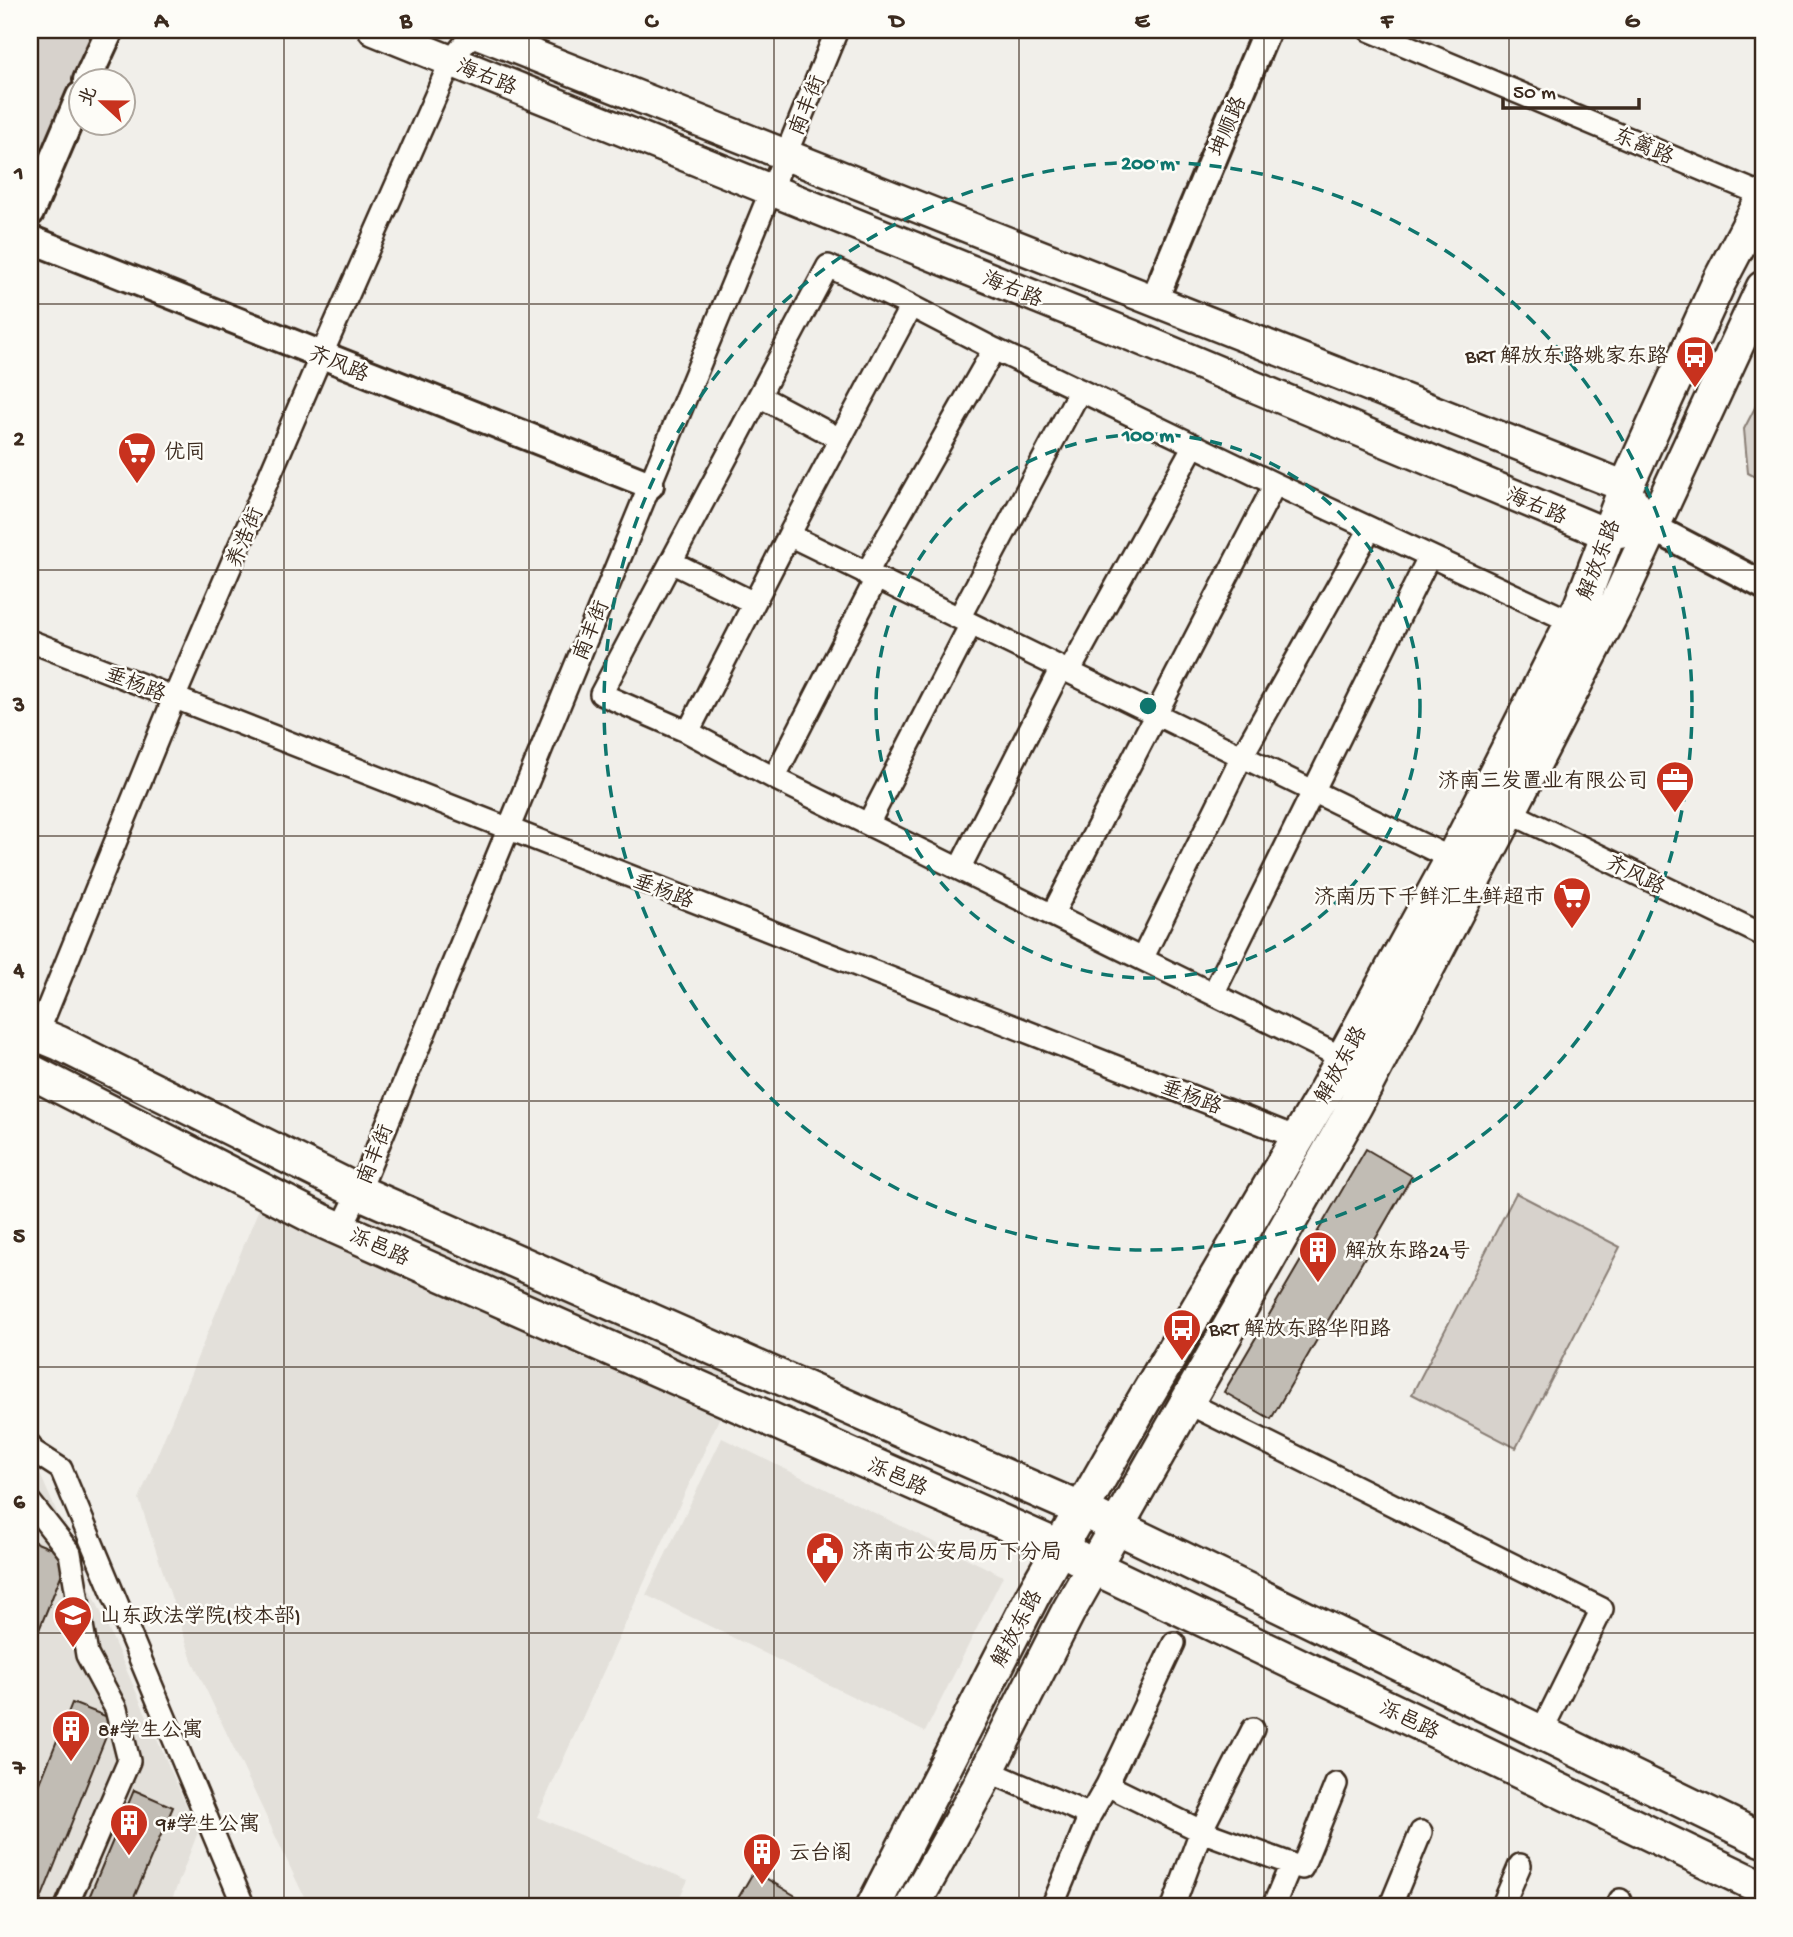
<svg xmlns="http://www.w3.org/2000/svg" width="1793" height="1937" viewBox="0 0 1793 1937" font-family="'Gochi Hand','LXGW WenKai TC',sans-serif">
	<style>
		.built { fill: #e3e0da }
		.green { fill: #d7d2cc; stroke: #897e75; stroke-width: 2 }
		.building { fill: #c1bcb4; stroke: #3b2a1e; stroke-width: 2 }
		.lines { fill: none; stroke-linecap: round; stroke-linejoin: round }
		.minor-casing { stroke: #3b2a1e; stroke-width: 26 }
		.tertiary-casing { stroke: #3b2a1e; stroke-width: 32 }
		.secondary-casing { stroke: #3b2a1e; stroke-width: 35 }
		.primary-casing { stroke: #3b2a1e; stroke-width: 38 }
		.minor { stroke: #fdfcf7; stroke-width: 21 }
		.tertiary { stroke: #fdfcf7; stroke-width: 26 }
		.secondary { stroke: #fdfcf7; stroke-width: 30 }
		.primary { stroke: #fdfcf7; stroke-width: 33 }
		.grid { fill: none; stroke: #3b2a1e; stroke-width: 2; stroke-opacity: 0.55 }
		.ring { fill: none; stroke: #0f766e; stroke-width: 3.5; stroke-dasharray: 12 9 }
		.labels { text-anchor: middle; stroke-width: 5; stroke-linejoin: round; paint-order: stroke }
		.street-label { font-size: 21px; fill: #3b2a1e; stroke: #fdfcf7 }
		.poi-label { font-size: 21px; fill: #3b2a1e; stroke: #fdfcf7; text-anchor: start }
		.centre { fill: #0f766e; stroke: #fdfcf7; stroke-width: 3.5 }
		.ring-label { font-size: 21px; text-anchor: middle; font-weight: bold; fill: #0f766e; stroke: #fdfcf7; stroke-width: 5; stroke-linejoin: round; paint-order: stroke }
		.neatline { fill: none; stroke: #3b2a1e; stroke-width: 2.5 }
		.grid-label { font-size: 23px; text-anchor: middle; font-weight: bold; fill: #3b2a1e }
	</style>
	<rect width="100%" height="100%" fill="#f1efea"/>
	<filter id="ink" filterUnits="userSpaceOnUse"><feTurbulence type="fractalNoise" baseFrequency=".0143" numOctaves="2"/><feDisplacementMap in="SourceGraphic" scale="14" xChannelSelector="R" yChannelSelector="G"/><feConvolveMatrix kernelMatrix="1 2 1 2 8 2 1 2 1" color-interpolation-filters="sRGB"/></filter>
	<g filter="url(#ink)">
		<path class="built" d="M 272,1177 L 739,1375 L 537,1817 L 688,1880 L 675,1907 L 309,1907 L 192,1660 L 139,1499 Z
			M 722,1438 L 1003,1576 L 925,1732 L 646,1595 Z
			M 30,1462 L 36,1465 L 198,1832 L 169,1907 L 30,1907 Z"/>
		<path class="green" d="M 30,30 L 96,30 L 30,200 Z
			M 1763,392 L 1763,481 L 1748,473 L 1744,429 Z
			M 1516,1193 L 1620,1247 L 1516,1448 L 1412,1394 Z"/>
		<path class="building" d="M 1366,1149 L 1412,1176 L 1271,1419 L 1224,1392 Z
			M 30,1540 L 69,1556 L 30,1652 Z
			M 72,1703 L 113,1719 L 39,1904 L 30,1900 L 30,1808 Z
			M 134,1790 L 173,1807 L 130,1907 L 85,1907 Z
			M 754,1871 L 804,1901 L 800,1907 L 733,1907 Z"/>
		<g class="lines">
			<defs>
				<path id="minor" d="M 1369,30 L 1763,195
					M 911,306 L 994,349 L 1275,484 L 1572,622
					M 759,396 L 840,439
					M 789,535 L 688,732 L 601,694 L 828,266 L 911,306 L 789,535 L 1452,859
					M 671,562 L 754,603
					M 866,574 L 994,349
					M 959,618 L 1080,390
					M 30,641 L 1298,1138
					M 1069,672 L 1194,445
					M 688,732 L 774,778 L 1343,1058
					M 774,778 L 876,579
					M 1509,812 L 1763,935
					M 868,824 L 971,624
					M 959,869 L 1061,668
					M 1052,915 L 1275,484
					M 1142,959 L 1242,756 L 1370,529
					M 1213,994 L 1429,557
					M 30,1052 L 174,698 L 321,356 L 451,61 L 475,30
					M 341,1229 L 359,1192 L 837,30
					M 1188,1403 L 1602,1609 L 1541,1732
					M 30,1445 L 30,1449 L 61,1469 L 244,1907
					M 30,1502 L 70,1553 L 87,1655 L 116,1709 L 129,1761 L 66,1907
					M 988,1771 L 1090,1815 L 1107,1785 L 1174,1643
					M 1107,1785 L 1201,1831 L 1253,1729
					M 1291,1864 L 1302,1868 L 1336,1784
					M 1052,1907 L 1090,1815
					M 1173,1907 L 1201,1831 L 1291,1864 L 1273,1907
					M 1390,1907 L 1421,1832
					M 1502,1907 L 1520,1865
					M 1617,1907 L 1620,1900"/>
				<path id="tertiary" d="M 87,80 L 110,30
					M 30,213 L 80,96
					M 30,239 L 650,485
					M 1154,300 L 1267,30
					M 1626,487 L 1652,527 L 1763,585"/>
				<path id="secondary" d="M 374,30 L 1133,336 L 1607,534 L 1652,527
					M 470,30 C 854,184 1241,334 1626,487"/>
				<path id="primary" d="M 30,1031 L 59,1043 L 359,1192 L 1082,1510 L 1763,1840
					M 30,1071 L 320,1220 L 1061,1548 L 1094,1567 L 1763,1888
					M 873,1907 L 1034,1593 L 1143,1402 L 1321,1099 L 1456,852 L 1581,605 L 1626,487 L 1719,282 L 1763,198
					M 912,1907 L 978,1789 L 1068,1612 L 1355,1106 L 1509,812 L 1618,601 L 1763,288"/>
			</defs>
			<use href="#minor" class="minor-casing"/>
			<use href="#tertiary" class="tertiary-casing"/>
			<use href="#secondary" class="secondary-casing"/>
			<use href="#primary" class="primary-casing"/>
			<use href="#minor" class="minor"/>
			<use href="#tertiary" class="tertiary"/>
			<use href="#secondary" class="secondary"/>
			<use href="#primary" class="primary"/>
		</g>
	</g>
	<path class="grid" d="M 284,30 L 284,1907M 529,30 L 529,1907M 774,30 L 774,1907M 1019,30 L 1019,1907M 1264,30 L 1264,1907M 1509,30 L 1509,1907M 30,304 L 1763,304M 30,570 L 1763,570M 30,836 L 1763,836M 30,1101 L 1763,1101M 30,1367 L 1763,1367M 30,1633 L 1763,1633"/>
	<g class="ring">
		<circle cx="1148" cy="706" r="272"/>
		<circle cx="1148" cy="706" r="544"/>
	</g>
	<defs>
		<symbol id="bus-pin" viewBox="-11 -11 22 30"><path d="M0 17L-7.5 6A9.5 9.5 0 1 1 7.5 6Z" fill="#c8321e" stroke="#fdfcf7"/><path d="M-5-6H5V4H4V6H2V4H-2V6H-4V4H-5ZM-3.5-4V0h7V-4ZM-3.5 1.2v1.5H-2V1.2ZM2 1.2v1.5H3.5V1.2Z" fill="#fff"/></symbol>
		<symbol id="supermarket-pin" viewBox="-11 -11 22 30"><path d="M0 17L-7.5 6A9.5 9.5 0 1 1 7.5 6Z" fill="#c8321e" stroke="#fdfcf7"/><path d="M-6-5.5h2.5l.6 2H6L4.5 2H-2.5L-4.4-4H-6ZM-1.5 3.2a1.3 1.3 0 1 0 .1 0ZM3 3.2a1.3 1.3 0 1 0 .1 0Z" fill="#fff"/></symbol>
		<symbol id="office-pin" viewBox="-11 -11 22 30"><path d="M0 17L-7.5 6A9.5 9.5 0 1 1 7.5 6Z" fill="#c8321e" stroke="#fdfcf7"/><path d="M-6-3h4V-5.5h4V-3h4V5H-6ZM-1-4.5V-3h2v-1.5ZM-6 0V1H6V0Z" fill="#fff"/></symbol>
		<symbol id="building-pin" viewBox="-11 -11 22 30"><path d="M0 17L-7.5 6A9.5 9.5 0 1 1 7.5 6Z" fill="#c8321e" stroke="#fdfcf7"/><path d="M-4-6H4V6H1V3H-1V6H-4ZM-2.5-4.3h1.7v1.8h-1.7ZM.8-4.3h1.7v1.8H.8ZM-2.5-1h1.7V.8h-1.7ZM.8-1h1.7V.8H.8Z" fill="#fff"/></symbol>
		<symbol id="civic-pin" viewBox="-11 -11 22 30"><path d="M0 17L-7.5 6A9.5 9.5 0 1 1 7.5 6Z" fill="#c8321e" stroke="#fdfcf7"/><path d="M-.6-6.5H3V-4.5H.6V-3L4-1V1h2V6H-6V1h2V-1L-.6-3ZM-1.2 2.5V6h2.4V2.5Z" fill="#fff"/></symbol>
		<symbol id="university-pin" viewBox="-11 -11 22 30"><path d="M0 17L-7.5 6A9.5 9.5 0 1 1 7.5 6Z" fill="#c8321e" stroke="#fdfcf7"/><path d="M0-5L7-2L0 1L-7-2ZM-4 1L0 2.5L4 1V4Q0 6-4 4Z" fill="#fff"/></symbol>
	</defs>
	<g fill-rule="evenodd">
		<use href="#bus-pin" x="1673" y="333" width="44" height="60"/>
		<use href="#supermarket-pin" x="115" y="429" width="44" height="60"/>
		<use href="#office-pin" x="1653" y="758" width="44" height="60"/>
		<use href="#supermarket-pin" x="1550" y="874" width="44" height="60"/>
		<use href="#building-pin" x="1296" y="1228" width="44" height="60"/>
		<use href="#bus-pin" x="1160" y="1306" width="44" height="60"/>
		<use href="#civic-pin" x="803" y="1529" width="44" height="60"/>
		<use href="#university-pin" x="51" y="1593" width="44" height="60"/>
		<use href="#building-pin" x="49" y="1707" width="44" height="60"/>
		<use href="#building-pin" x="107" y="1801" width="44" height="60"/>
		<use href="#building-pin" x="740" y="1830" width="44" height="60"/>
	</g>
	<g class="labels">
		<g class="street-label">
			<text transform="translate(487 76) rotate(22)" y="7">海右路</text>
			<text transform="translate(806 105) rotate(-68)" y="7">南丰街</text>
			<text transform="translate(1227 126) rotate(-67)" y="7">坤顺路</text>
			<text transform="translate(1644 145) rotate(23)" y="7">东篱路</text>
			<text transform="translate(1013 288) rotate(22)" y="7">海右路</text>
			<text transform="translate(339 363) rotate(22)" y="7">齐风路</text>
			<text transform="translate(1537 505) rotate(23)" y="7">海右路</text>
			<text transform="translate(244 537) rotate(-67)" y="7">养浩街</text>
			<text transform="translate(1598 559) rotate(-69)" y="7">解放东路</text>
			<text transform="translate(590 630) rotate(-68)" y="7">南丰街</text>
			<text transform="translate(136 683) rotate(21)" y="7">垂杨路</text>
			<text transform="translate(1636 874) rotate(26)" y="7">齐风路</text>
			<text transform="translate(664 890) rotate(21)" y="7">垂杨路</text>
			<text transform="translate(1340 1064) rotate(-61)" y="7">解放东路</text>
			<text transform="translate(1192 1096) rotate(21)" y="7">垂杨路</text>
			<text transform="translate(374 1154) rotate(-68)" y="7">南丰街</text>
			<text transform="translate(380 1246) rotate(24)" y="7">泺邑路</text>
			<text transform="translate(898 1476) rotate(24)" y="7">泺邑路</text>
			<text transform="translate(1016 1628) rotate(-62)" y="7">解放东路</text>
			<text transform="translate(1410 1719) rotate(26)" y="7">泺邑路</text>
		</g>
		<g class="poi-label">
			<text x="1668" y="362" text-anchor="end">BRT 解放东路姚家东路</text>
			<text x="164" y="458">优同</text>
			<text x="1648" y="787" text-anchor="end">济南三发置业有限公司</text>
			<text x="1545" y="903" text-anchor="end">济南历下千鲜汇生鲜超市</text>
			<text x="1345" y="1257">解放东路24号</text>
			<text x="1209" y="1335">BRT 解放东路华阳路</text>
			<text x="852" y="1558">济南市公安局历下分局</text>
			<text x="100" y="1622">山东政法学院(校本部)</text>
			<text x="98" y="1736">8#学生公寓</text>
			<text x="156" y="1830">9#学生公寓</text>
			<text x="789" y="1859">云台阁</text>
		</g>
	</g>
	<circle cx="1148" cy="706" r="10" class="centre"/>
	<g class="ring-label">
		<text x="1148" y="169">200 m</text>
		<text x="1148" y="441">100 m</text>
	</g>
	<rect width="1793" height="1937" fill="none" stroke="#fdfcf7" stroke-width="77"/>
	<g transform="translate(102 102) rotate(292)"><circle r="33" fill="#fdfcf7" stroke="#afa8a0" stroke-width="2"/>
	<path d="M0-5L12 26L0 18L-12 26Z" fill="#c8321e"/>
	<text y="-10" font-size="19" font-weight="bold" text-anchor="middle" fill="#3b2a1e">北</text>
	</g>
	<path d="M1503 98v10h136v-10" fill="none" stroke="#3b2a1e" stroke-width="3.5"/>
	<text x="1513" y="98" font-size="21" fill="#3b2a1e" stroke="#fdfcf7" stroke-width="5" paint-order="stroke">50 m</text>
	<rect x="38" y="38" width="1717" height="1860" class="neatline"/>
	<g class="grid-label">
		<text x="161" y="27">A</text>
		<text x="406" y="27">B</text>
		<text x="651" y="27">C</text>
		<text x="897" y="27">D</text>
		<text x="1142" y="27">E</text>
		<text x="1387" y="27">F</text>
		<text x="1632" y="27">G</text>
		<text x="19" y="179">1</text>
		<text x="19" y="445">2</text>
		<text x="19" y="711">3</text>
		<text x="19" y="976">4</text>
		<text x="19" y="1242">5</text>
		<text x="19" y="1508">6</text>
		<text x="19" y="1774">7</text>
	</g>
</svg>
